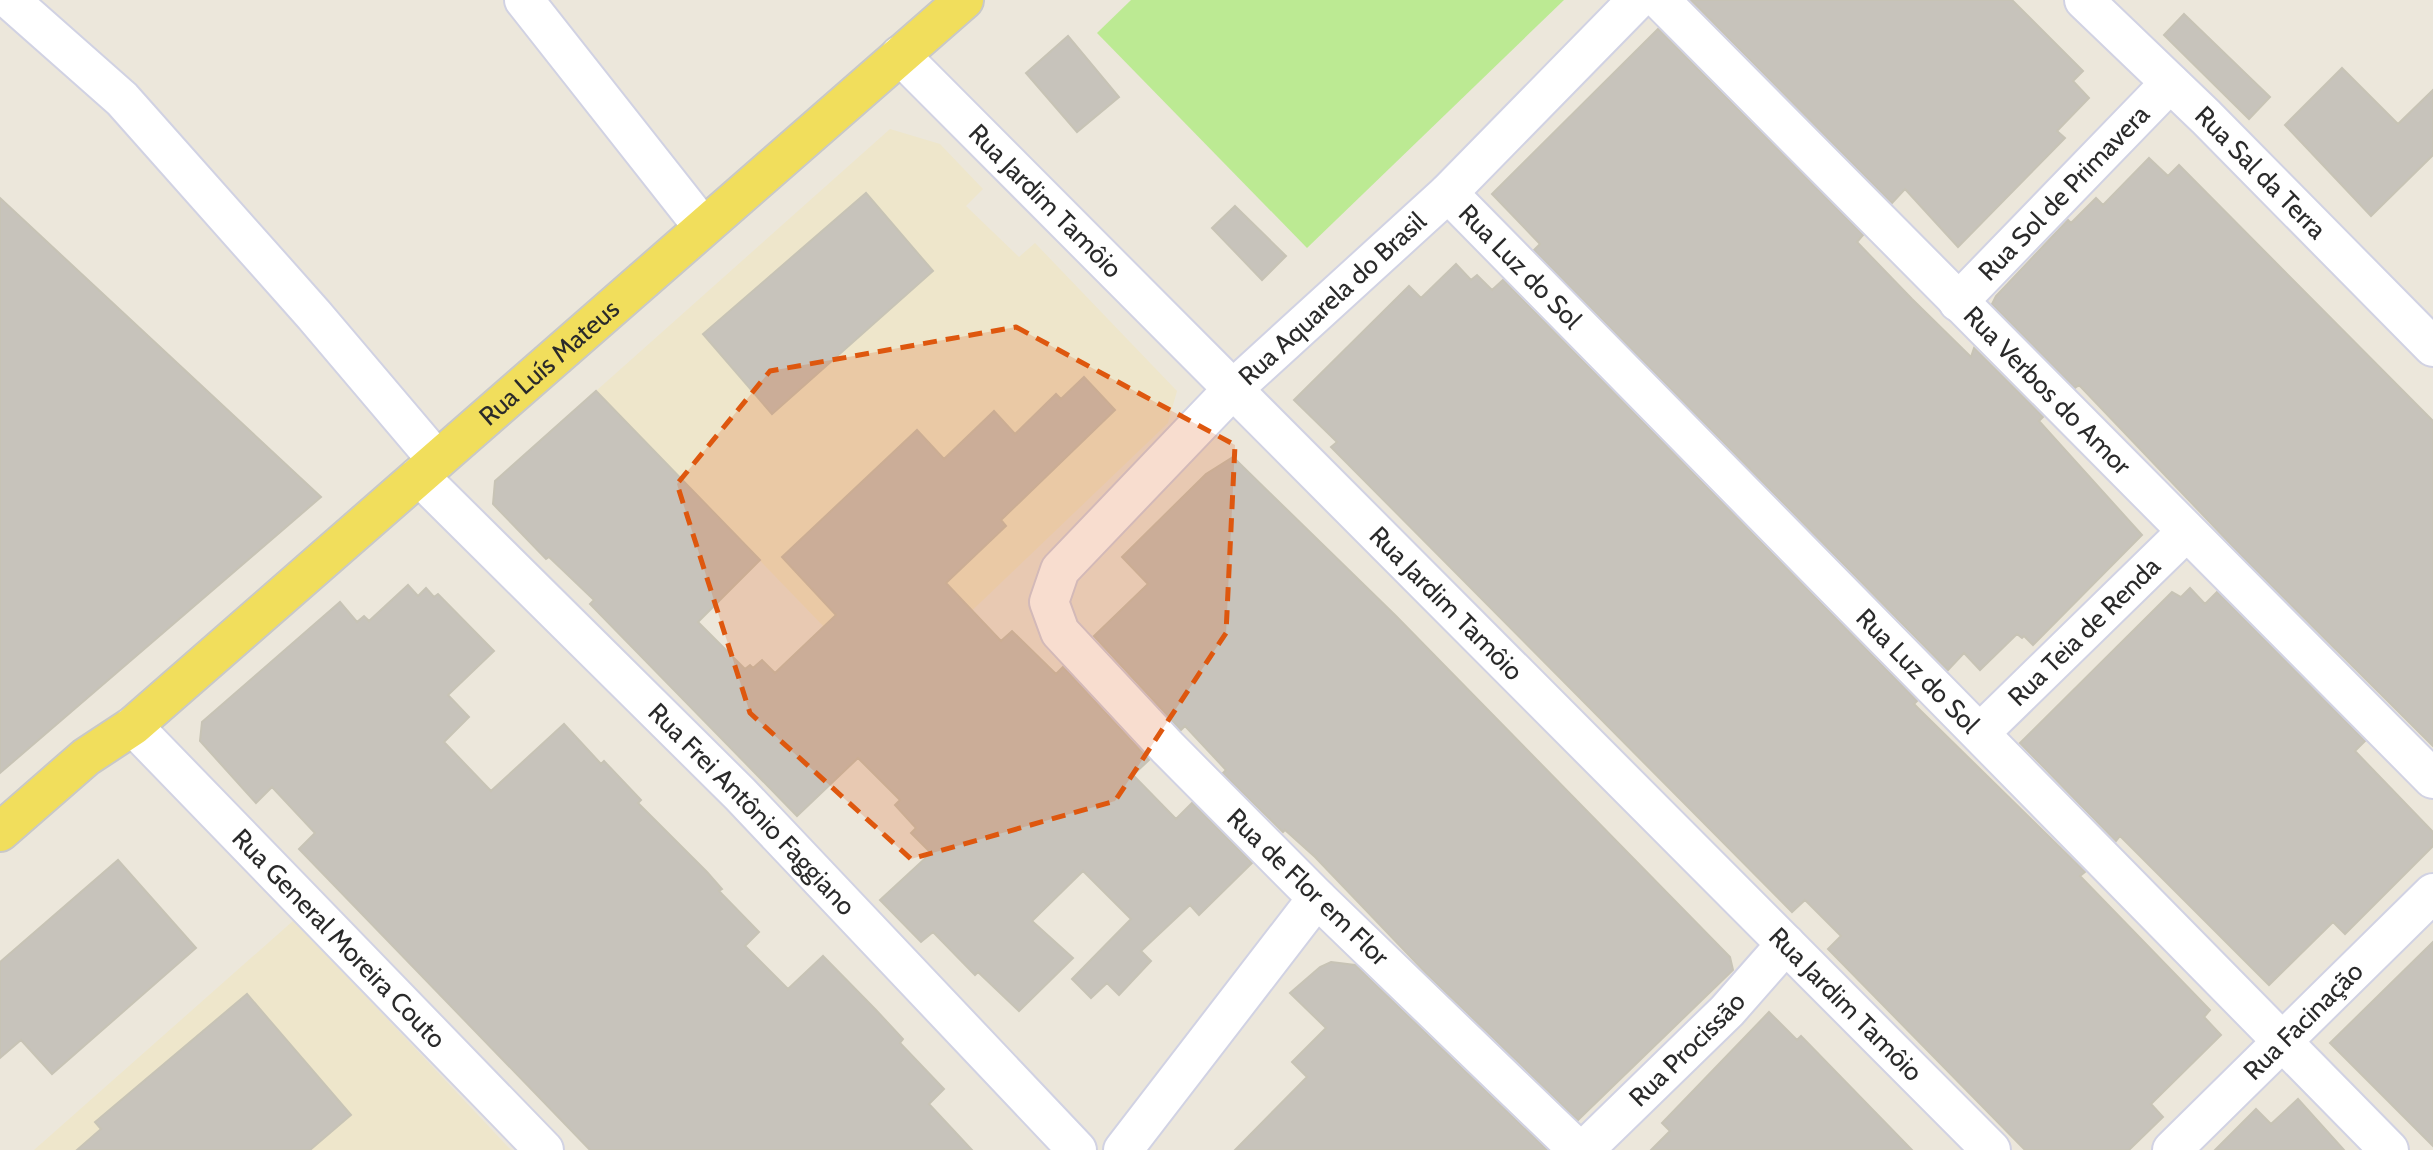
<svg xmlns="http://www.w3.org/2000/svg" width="2433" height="1150" viewBox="0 0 2433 1150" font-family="Cabin,sans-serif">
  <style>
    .education { fill: #eee6cb }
    .pitch { fill: #bcea93 }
    .building { fill: #c7c3bb; stroke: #c7c3b5; stroke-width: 2 }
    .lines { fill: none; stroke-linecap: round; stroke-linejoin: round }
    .minor-casing { stroke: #d1d2e3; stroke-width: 42 }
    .major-casing { stroke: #c8c8c8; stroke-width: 42 }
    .minor { stroke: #fff; stroke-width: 38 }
    .major { stroke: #f1de5c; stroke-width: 38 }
    .marked { fill: #de570e; fill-opacity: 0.2; stroke: #de570e; stroke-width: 5; stroke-dasharray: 14 9; stroke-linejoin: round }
    .labels { text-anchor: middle; stroke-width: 5; stroke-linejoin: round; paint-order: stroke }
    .street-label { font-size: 26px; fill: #2a2a2a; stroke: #fff }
  </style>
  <rect width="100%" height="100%" fill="#ece7db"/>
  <path class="education" d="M890 129 940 144 983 189 966 206 1019 257 1035 243 1177 391 1168 423 887 692 596 391Z
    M294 920 511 1150H34Z"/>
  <path class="pitch" d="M1131 0H1564L1307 248 1097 33Z"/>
  <path class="building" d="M1691 0H2012L2083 71 2073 81 2089 98 2057 131 2065 138 1958 247 1905 189 1892 203Z
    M2184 14 2270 97 2249 119 2164 35Z
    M1658 29 1863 235 1857 242 1912 299 1971 357 1974 348 2043 417 2039 421 2142 535 2033 645 2024 636 2022 638 2017 634 1980 670 1964 653 1948 670 1534 250 1540 244 1492 194Z
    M1068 36 1119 97 1077 132 1026 73Z
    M2342 68 2398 124 2433 90V155L2371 216 2285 125Z
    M2149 158 2168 176 2179 165 2433 421V746L2243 557 2079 385 2075 388 1992 304 1996 296 2068 220 2071 223 2096 198 2103 205Z
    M866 193 933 271 772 414 703 334Z
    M0 198 321 497 0 773Z
    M1235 206 1286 256 1262 280 1212 228Z
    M1456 264 1471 280 1477 275 1492 290 1503 280 1917 701 1914 704 1922 712 2085 872 2080 876 2210 1010 2204 1017 2221 1035 2151 1104 2163 1117 2129 1150H2025L1828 949 1841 936 1805 900 1792 912 1331 447 1337 442 1294 400 1409 286 1421 298Z
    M1084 377 1115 410 1001 520 1006 526 946 583 1001 641 1012 631 1056 674 1063 667 1149 760 1133 775 1176 819 1192 803 1252 863 1199 915 1190 905 1141 951 1151 961 1119 995 1107 983 1091 998 1072 979 1131 919 1083 871 1032 921 1073 958 1019 1011 978 972 975 975 933 932 921 942 880 900 931 853 911 833 916 828 895 805 900 800 858 758 797 816 590 604 594 600 549 557 546 559 493 504 495 481 596 391 760 560 698 622 745 669 750 665 753 668 762 660 775 673 836 615 782 557 917 430 944 459 994 411 1015 434 1056 394 1061 399Z
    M1233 457 1396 616 1730 957 1733 970 1578 1120 1426 973 1315 857 1285 830 1283 832 1223 773 1226 770 1185 726 1181 730 1094 636 1148 584 1122 557 1206 474Z
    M408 585 418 596 426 588 434 597 438 594 494 651 448 695 469 717 444 742 491 791 564 724 601 764 604 761 641 800 638 803 707 872 722 889 719 891 759 932 745 946 788 989 823 956 876 1010 903 1039 900 1043 944 1089 929 1104 972 1150H590L299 849 315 833 272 787 256 803 200 741 202 722 340 602 357 622 364 616 369 621Z
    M2190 588 2205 604 2217 592 2365 741 2355 751 2433 832V846L2345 934 2333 922 2269 985 2120 836 2116 841 2020 743 2172 592 2181 597Z
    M118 860 196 948 52 1074 21 1040 0 1058V962Z
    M2433 942V1146L2330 1043Z
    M1331 962 1355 965 1547 1150H1235L1307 1077 1292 1062 1326 1028 1290 993 1320 967Z
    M247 994 351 1115 310 1150H77L101 1129 95 1122Z
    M1769 1012 1797 1040 1801 1036 1912 1150H1651L1670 1131 1662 1123Z
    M2298 1099 2344 1150H2215L2256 1109 2271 1124Z"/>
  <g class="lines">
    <defs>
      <g id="minor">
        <path d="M10 0 122 99 314 315 437 460"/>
        <path d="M524 0 703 227"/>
        <path id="s1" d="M1660 0 2433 779"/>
        <path id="s2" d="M2084 0 2206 117 2433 347"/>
        <path id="s3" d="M900 55 1991 1150"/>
        <path id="s4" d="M1448 193 2389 1150"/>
        <path id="s5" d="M1958 302 2170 83"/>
        <path id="s6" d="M419 476 740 794 1077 1150"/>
        <path id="s7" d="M133 726 544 1150"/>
        <path id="s8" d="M1981 732 2186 532"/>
        <path d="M1123 1150 1317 898"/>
        <path id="s9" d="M1578 1150 1317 898 1167 747 1060 632 1049 602 1060 570 1233 389 1448 193 1637 0"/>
        <path id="s10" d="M1584 1150 1727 1011 1786 944"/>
        <path id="s11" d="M2172 1150 2433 893"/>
      </g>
      <g id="major">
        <path id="s12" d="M0 832 86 757 133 726 964 0"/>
      </g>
    </defs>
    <use href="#minor" class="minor-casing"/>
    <use href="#major" class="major-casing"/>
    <use href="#minor" class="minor"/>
    <use href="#major" class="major"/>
  </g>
  <path class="marked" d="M1016 327 1235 445 1226 633 1115 801 911 859 750 713 677 484 770 371Z"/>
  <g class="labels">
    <g class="street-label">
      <text dy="9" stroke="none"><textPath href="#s2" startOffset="247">Rua Sal da Terra</textPath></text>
      <text dy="9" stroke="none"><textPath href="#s5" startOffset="152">Rua Sol de Primavera</textPath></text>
      <text dy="9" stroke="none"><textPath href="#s3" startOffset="206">Rua Jardim Tamôio</textPath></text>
      <text dy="9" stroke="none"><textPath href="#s4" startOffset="103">Rua Luz do Sol</textPath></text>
      <text dy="9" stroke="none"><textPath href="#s9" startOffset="1183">Rua Aquarela do Brasil</textPath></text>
      <text dy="9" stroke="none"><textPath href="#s12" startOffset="723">Rua Luís Mateus</textPath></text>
      <text dy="9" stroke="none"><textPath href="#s1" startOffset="550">Rua Verbos do Amor</textPath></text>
      <text dy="9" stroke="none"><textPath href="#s3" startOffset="774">Rua Jardim Tamôio</textPath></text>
      <text dy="9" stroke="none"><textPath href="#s8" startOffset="144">Rua Teia de Renda</textPath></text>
      <text dy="9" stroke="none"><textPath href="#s4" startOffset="670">Rua Luz do Sol</textPath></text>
      <text dy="9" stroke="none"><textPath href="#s6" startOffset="471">Rua Frei Antônio Faggiano</textPath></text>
      <text transform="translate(1308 887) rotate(44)" y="9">Rua de Flor em Flor</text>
      <text dy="9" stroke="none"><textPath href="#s7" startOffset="296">Rua General Moreira Couto</textPath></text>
      <text dy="9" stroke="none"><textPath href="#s3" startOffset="1340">Rua Jardim Tamôio</textPath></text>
      <text dy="9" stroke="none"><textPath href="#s11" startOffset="184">Rua Facinação</textPath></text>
      <text dy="9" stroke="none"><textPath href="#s10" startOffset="144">Rua Procissão</textPath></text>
    </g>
  </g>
</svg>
